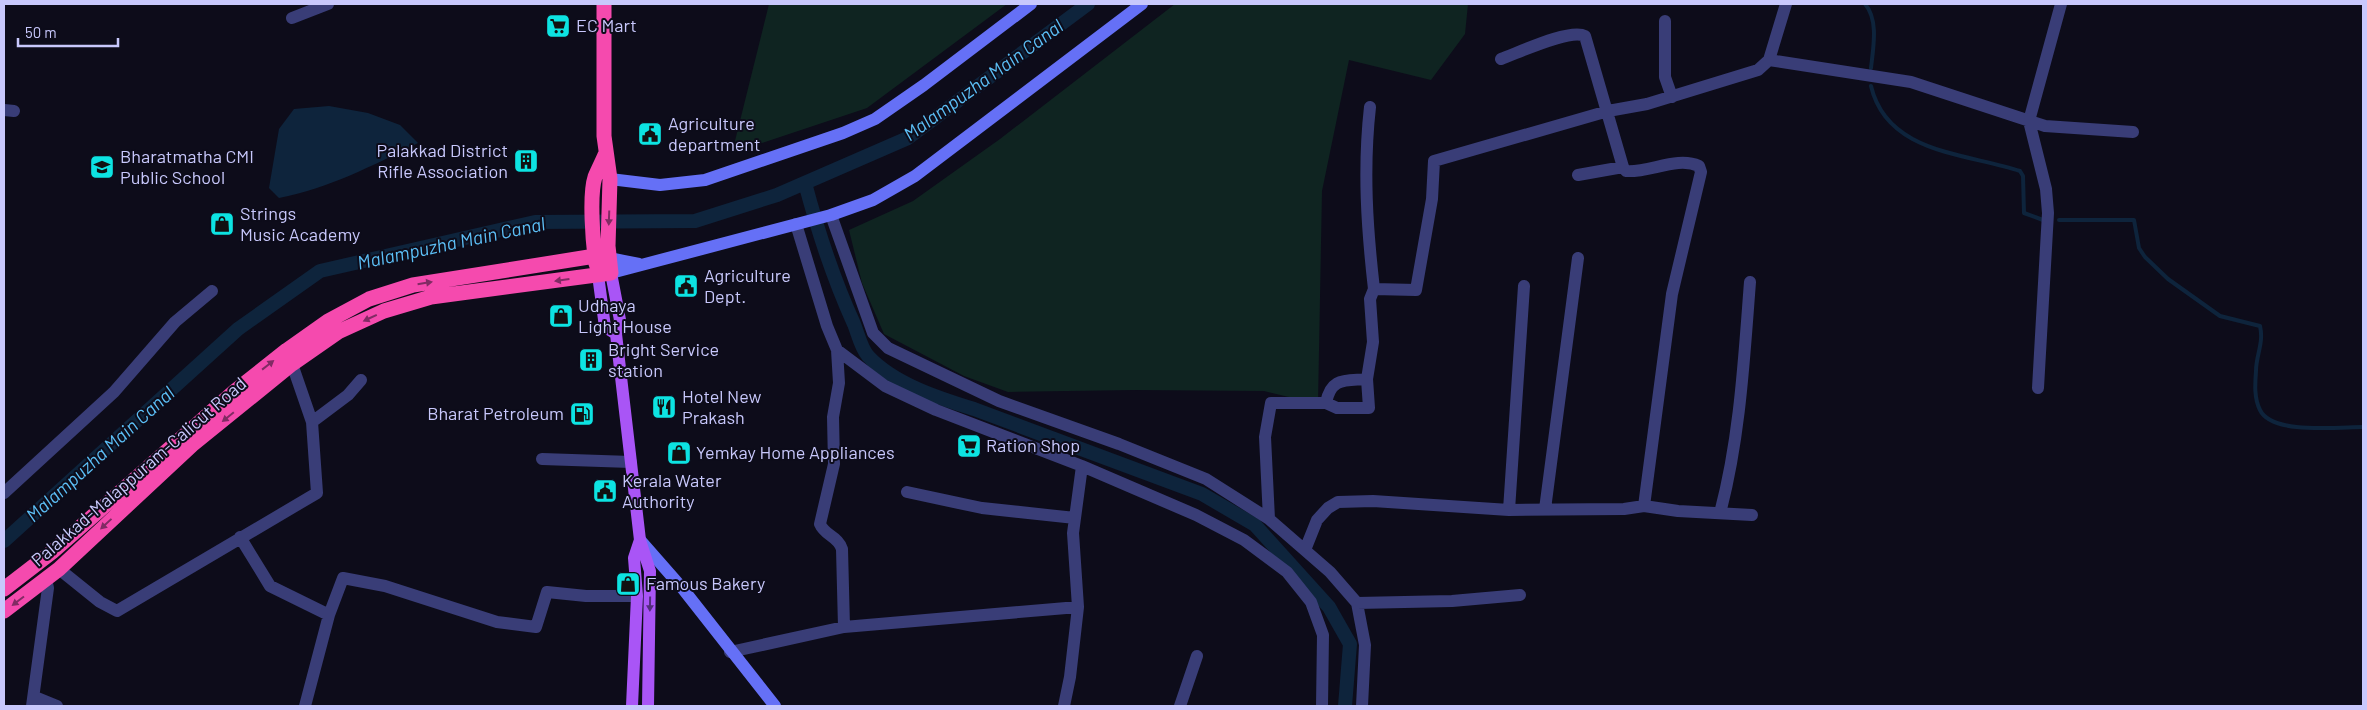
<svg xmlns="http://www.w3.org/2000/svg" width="2367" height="710" viewBox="0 0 2367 710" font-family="Barlow,sans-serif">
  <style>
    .green { fill: #0f2421 }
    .water { fill: #0e243c }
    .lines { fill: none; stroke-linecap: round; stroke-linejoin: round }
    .stream { stroke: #0e243c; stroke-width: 4 }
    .canal { stroke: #0e243c; stroke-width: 14 }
    .street { stroke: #393d77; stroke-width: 12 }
    .secondary { stroke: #6570f6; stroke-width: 12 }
    .primary { stroke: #a955f6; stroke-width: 12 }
    .highway { stroke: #f54aae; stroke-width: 15 }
    .oneway { fill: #812b64 }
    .oneway2 { fill: #532d7d }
    .labels { text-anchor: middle; stroke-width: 4; stroke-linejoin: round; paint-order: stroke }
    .poi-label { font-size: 18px; fill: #c8c8fc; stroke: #0d0c1a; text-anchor: start }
    .street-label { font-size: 18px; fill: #c8c8fc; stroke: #0d0c1a }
    .water-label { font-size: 19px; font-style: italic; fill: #5cbff6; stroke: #0d0c1a }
  </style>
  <rect width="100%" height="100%" fill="#0d0c1a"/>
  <path class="green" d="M769 4H1007L867 108 732 153Z
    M1175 4H1468L1465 34 1431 80 1349 60 1322 191 1318 404 1264 391 1134 390 1008 392 964 376 884 334 862 283 849 230 913 201 1000 139Z"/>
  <path class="water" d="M329 106 368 113 400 125 418 143C372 166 329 188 279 198L269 188 279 129 294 109Z"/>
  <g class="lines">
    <path class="stream" d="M1865 4C1879 20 1873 49 1871 68
      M1871 86C1887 154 1966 153 2020 171L2023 176 2024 213 2043 220
      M2059 220H2134L2139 248 2145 257 2168 279 2220 316 2260 326C2264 343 2256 355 2256 371 2255 384 2254 398 2260 410 2272 435 2339 427 2363 427"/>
    <path class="canal" d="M805 183C818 232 833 278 854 324 858 334 861 348 868 356 894 384 938 398 974 409L1202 494 1255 525 1329 607 1350 644 1345 706
      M4 541 238 329 320 271 535 222 695 221 777 195 908 138 1088 4"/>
    <path class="street" d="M292 18 328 4
      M1665 21V77L1672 97
      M1501 59C1518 53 1570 28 1585 36L1623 167 1626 171C1649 173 1677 156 1699 166L1701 172 1672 294 1644 506
      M1769 60 1911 82 2045 126 2133 132
      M4 110 14 111
      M1578 175 1623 167
      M831 215 873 333 888 348 999 401 1119 444 1206 479 1269 519 1330 572 1357 603 1365 645 1362 706
      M796 224 827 326 837 350 885 386 936 410 1082 466 1196 515 1244 540 1287 572 1311 602 1323 635 1322 706
      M1374 289 1416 290 1432 199 1434 161 1608 111 1647 104 1758 70 1769 60 1786 4
      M2038 388 2048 213 2046 189 2029 121 2061 4
      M1326 403C1331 377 1345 381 1367 379
      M312 422 348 395 361 380
      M542 459 631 462
      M907 492 982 508 1075 518
      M4 493 114 392 175 322 212 291
      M1545 509 1578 258
      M1509 510 1524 286
      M1720 513C1740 438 1744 359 1750 282
      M1269 519 1265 437 1271 403H1326L1337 408H1369L1367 379 1373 342 1370 299 1374 289C1367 228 1363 169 1370 107
      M240 537 270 586 329 615 305 706
      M1305 550 1317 520 1328 508 1338 502 1373 501 1509 510 1624 509 1644 506 1678 511 1752 515
      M59 569 100 602 117 611 317 493 312 422 292 364
      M1357 603 1452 601 1520 595
      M329 615 343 578 385 586 497 622 536 627 547 592 586 596H637
      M844 627 1078 607
      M730 652 844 627 842 549C838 536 825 536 820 524L834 464 833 417 839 383 837 350
      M35 697 57 706
      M32 706 48 588 46 579
      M1064 706 1070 677 1078 607 1073 533 1082 466
      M1180 706 1197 656"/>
    <path class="secondary" d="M610 179 660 185 705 180 843 133 875 119 924 85 1031 4
      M609 258 639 264
      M611 273 831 215 873 200 915 176 1142 4
      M640 540 683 589 775 706"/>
    <path class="primary" d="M611 273 620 320 616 334 640 540 650 571 648 706
      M598 275 605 327 616 334
      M632 706 637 596 634 558 640 540"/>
    <path class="highway" d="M596 264C593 244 589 195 595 177 598 170 602 162 605 155
      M4 589 52 552 234 392 287 350 328 321 369 299 413 285 595 256
      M4 611 59 569 192 445 292 364 338 332 384 311 431 297 611 273 608 246 610 179 604 136V4"/>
  </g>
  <defs><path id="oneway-solid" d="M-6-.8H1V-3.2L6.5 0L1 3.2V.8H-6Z" transform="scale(1.25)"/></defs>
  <g class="oneway">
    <use href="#oneway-solid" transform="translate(609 218) rotate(92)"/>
    <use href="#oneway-solid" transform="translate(562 280) rotate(172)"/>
    <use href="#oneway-solid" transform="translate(425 283) rotate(-9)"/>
    <use href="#oneway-solid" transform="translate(370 318) rotate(155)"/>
    <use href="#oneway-solid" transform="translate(268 365) rotate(-38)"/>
    <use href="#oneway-solid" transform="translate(228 417) rotate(141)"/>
    <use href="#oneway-solid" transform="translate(106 524) rotate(137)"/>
    <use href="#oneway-solid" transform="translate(18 601) rotate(143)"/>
  </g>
  <use class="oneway2" href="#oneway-solid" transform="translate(650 604) rotate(91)"/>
  <defs>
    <symbol id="supermarket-square" viewBox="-11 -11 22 22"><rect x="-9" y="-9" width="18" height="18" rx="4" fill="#0de3e2" stroke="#0d0c1a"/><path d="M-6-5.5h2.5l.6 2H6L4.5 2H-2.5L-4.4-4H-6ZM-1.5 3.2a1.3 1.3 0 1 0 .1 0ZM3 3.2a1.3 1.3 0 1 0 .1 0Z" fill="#111"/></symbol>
    <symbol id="civic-square" viewBox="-11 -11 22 22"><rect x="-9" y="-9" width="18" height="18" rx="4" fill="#0de3e2" stroke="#0d0c1a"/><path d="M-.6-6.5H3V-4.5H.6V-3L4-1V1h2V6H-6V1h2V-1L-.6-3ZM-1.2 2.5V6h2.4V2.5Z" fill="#111"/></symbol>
    <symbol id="building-square" viewBox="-11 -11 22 22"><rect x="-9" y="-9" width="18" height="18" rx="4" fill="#0de3e2" stroke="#0d0c1a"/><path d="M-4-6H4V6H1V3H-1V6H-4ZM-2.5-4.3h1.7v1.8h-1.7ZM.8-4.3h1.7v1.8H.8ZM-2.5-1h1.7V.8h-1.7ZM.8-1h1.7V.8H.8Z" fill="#111"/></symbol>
    <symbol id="school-square" viewBox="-11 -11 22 22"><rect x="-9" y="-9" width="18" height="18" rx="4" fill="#0de3e2" stroke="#0d0c1a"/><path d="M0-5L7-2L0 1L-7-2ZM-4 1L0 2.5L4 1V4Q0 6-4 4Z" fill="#111"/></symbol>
    <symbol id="shop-square" viewBox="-11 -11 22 22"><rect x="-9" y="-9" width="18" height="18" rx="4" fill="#0de3e2" stroke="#0d0c1a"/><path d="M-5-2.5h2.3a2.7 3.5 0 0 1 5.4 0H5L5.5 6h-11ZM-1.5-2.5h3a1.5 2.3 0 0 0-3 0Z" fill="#111"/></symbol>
    <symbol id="restaurant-square" viewBox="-11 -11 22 22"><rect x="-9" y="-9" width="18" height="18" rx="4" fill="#0de3e2" stroke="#0d0c1a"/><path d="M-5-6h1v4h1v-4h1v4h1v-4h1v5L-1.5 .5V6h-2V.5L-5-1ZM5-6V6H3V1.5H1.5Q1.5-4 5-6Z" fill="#111"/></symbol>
    <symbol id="fuel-square" viewBox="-11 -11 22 22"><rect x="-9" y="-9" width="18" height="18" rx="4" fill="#0de3e2" stroke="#0d0c1a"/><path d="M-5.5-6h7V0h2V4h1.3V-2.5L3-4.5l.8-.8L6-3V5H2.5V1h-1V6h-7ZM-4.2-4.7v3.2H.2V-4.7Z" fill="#111"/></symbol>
  </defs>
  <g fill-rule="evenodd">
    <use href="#supermarket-square" x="544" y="12" width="28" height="28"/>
    <use href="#civic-square" x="636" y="120" width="28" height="28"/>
    <use href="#building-square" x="512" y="147" width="28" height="28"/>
    <use href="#school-square" x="88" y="153" width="28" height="28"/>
    <use href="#shop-square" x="208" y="210" width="28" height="28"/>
    <use href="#civic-square" x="672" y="272" width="28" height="28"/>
    <use href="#shop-square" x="547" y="302" width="28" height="28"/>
    <use href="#building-square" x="577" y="346" width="28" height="28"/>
    <use href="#restaurant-square" x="650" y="393" width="28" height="28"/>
    <use href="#fuel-square" x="568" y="400" width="28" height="28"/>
    <use href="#supermarket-square" x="955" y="432" width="28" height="28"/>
    <use href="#shop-square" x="665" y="439" width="28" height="28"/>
    <use href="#civic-square" x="591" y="477" width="28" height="28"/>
    <use href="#shop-square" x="614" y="570" width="28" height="28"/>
  </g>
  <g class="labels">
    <g class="poi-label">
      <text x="576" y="32">EC Mart</text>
      <text x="668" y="130">Agriculture<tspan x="668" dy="21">department</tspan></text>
      <text x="508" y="157" text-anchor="end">Palakkad District<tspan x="508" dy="21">Rifle Association</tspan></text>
      <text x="120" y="163">Bharatmatha CMI<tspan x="120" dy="21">Public School</tspan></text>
      <text x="240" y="220">Strings<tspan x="240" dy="21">Music Academy</tspan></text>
      <text x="704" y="282">Agriculture<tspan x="704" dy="21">Dept.</tspan></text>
      <text x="578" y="312">Udhaya<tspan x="578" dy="21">Light House</tspan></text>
      <text x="608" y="356">Bright Service<tspan x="608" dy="21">station</tspan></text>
      <text x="682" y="403">Hotel New<tspan x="682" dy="21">Prakash</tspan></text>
      <text x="564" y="420" text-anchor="end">Bharat Petroleum</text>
      <text x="986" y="452">Ration Shop</text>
      <text x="696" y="459">Yemkay Home Appliances</text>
      <text x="622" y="487">Kerala Water<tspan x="622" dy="21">Authority</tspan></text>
      <text x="646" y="590">Famous Bakery</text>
    </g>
    <g class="street-label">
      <text transform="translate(139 472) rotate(-41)" y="6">Palakkad-Malappuram-Calicut Road</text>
    </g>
    <g class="water-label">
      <text transform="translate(983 80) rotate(-36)" y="7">Malampuzha Main Canal</text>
      <text transform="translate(451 243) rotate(-12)" y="7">Malampuzha Main Canal</text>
      <text transform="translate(100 454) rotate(-42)" y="7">Malampuzha Main Canal</text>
    </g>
  </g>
  <rect width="2367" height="710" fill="none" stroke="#c8c8fc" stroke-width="10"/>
  <path d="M18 38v8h100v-8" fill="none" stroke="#c8c8fc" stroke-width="2.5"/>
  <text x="25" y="38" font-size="15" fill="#c8c8fc" stroke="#0d0c1a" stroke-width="4" paint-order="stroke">50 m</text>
</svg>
